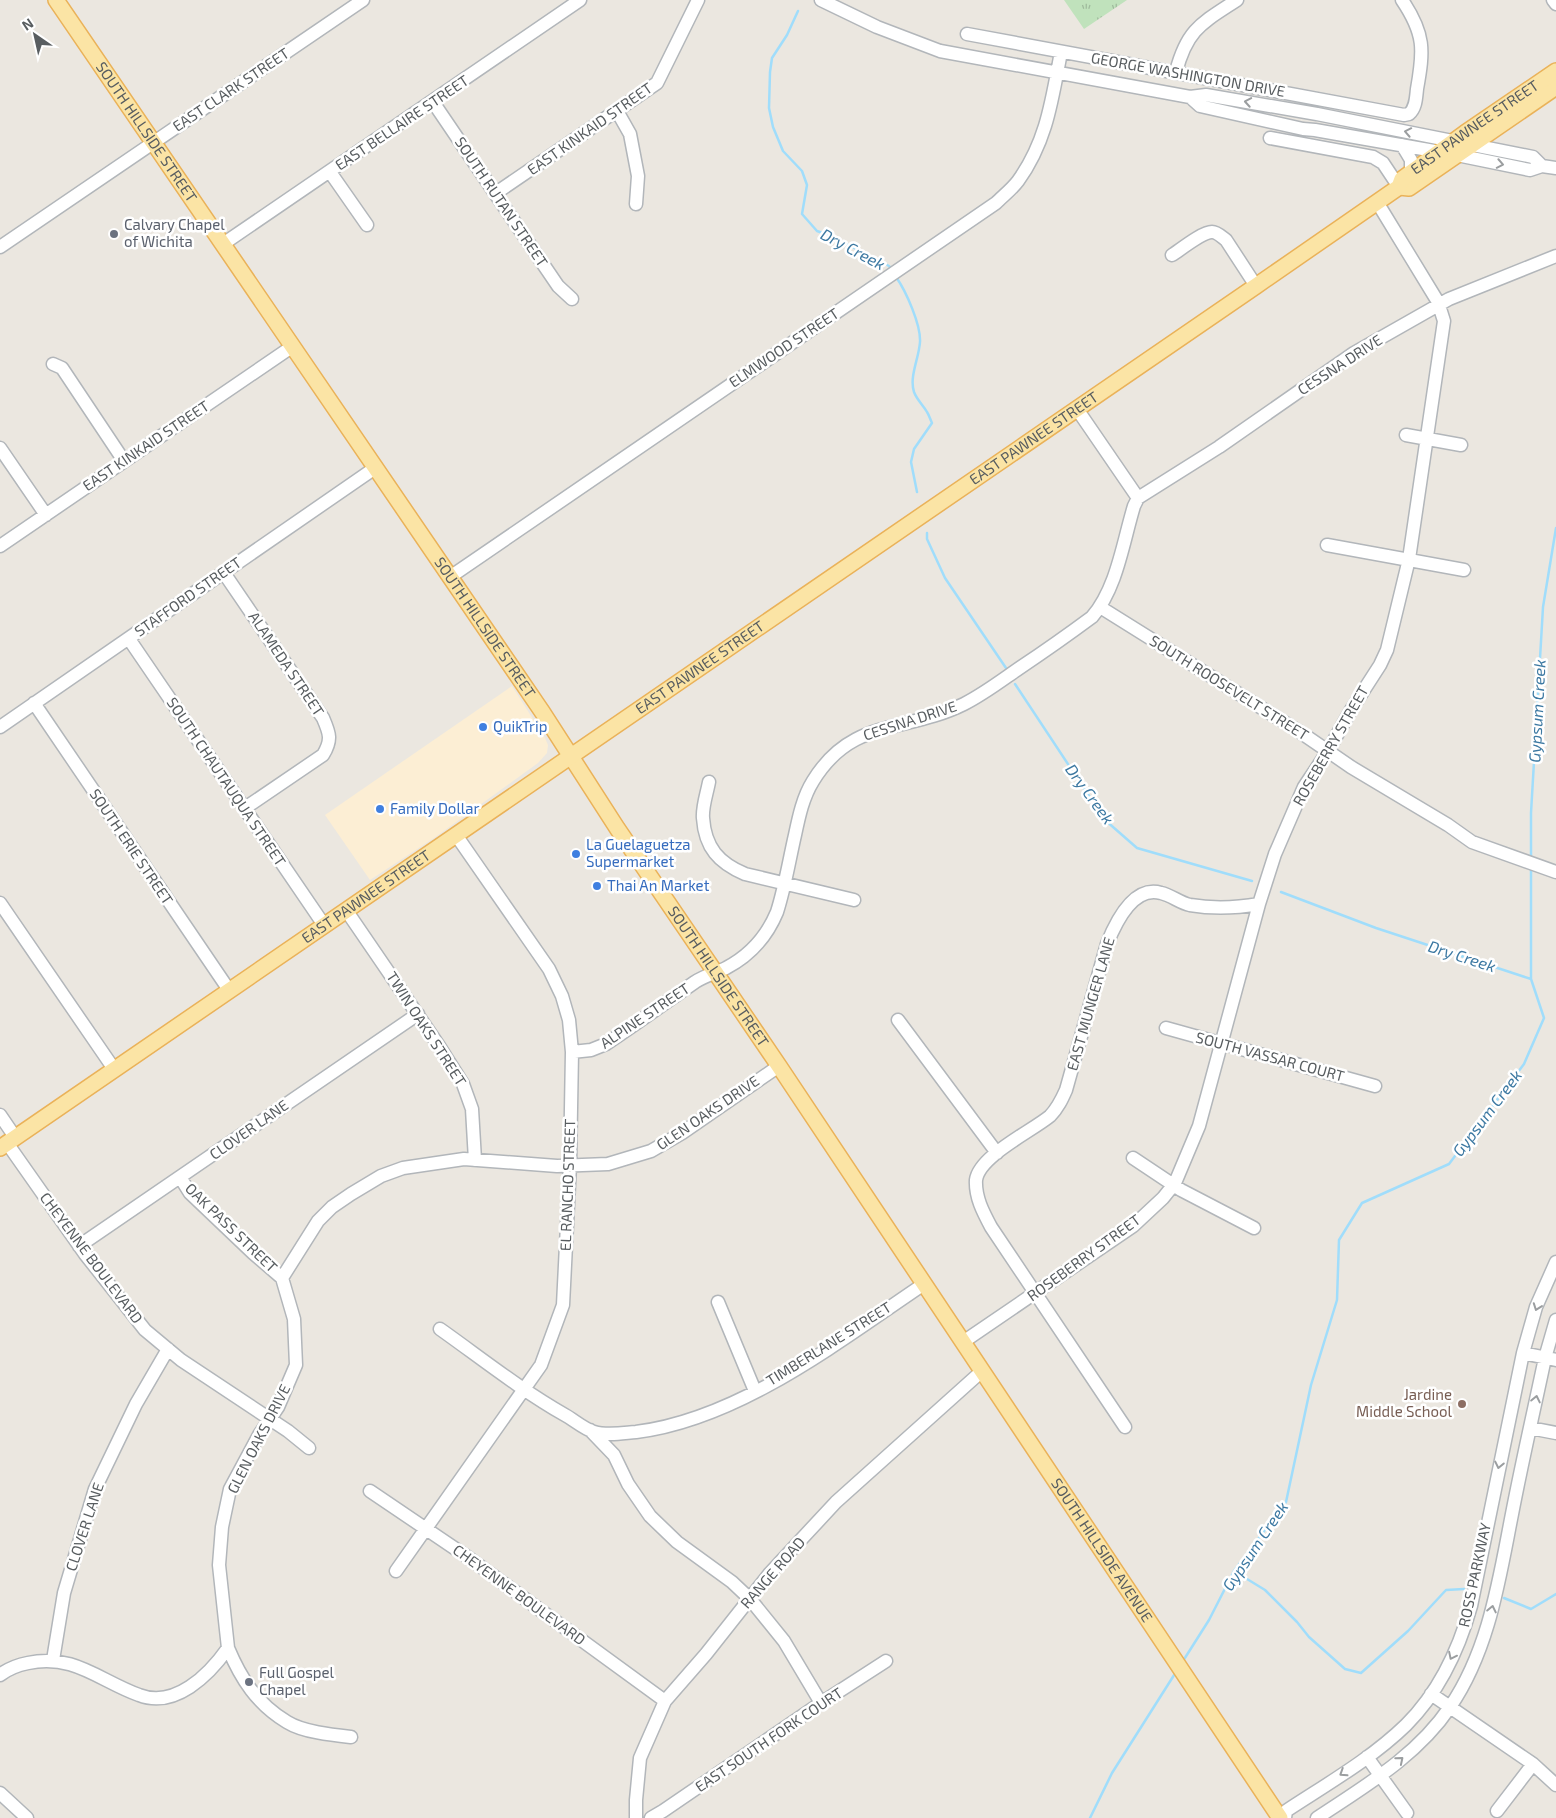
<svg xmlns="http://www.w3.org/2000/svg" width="1556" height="1818" viewBox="0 0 1556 1818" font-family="'Exo 2',sans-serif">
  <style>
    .commercial { fill: #fceed4 }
    .park { fill: url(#park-tufts) }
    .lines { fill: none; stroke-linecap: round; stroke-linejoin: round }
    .stream { stroke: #a0ddfb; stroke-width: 2.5 }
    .minor-casing { stroke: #b2b6ba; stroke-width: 15 }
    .major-casing { stroke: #eab259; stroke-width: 18 }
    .minor { stroke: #fff; stroke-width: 12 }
    .major { stroke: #fbe4a5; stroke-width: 15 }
    .oneway { stroke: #9b9ea0 }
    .worship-dot { fill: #6b7280; stroke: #fff; stroke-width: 2 }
    .shop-dot { fill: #3f7fe0; stroke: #fff; stroke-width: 2 }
    .education-dot { fill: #8d6e63; stroke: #fff; stroke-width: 2 }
    .labels { text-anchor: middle; stroke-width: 5; stroke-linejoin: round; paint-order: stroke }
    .street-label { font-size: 15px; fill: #585d60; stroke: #fff }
    .worship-label { font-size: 15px; fill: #5b616d; stroke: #fff; text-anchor: start }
    .shop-label { font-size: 15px; fill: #366cbe; stroke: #fff; text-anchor: start }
    .education-label { font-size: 15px; fill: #785e54; stroke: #fff; text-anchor: end }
    .water-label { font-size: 16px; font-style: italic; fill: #3d79a2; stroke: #fff }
  </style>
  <defs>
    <pattern id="park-tufts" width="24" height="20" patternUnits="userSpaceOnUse" patternTransform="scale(1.25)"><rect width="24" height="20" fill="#c0e2bc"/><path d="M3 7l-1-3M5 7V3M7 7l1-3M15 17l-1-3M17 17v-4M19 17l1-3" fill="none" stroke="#9fba9c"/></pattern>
  </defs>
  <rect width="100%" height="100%" fill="#ebe7e0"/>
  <path class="commercial" d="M512 686 545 738 548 745 547 753 538 763 434 838 370 880 325 815Z"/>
  <path class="park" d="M1064 0H1127L1084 29Z"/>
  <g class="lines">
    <path class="stream" d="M798 11 787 35 772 58 770 72 769 108 773 127 783 151 802 171 807 185 802 214 817 231 831 236 889 266 892 270
      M896 277C906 291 921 325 920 342 919 358 909 377 914 392 917 400 923 405 927 412 929 415 930 419 932 423L914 449 911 462 917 492
      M927 533V539L945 578 1006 668
      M1015 684 1105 820 1137 848 1252 881
      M1531 858V813L1543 607 1556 528
      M1281 892 1376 928 1531 979
      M1234 1571 1265 1590 1297 1622 1309 1637 1345 1669 1361 1673 1408 1631 1446 1590 1464 1589
      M1504 1598 1531 1609 1556 1594
      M1183 1661 1209 1620 1234 1571 1286 1502 1311 1385 1337 1300 1339 1240 1362 1203 1449 1164 1524 1064 1544 1018 1531 979V868
      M1090 1818 1112 1773 1176 1672"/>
    <defs>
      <path id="minor" d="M821 0 877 27 940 51 1190 97 1206 95 1317 114 1533 157 1542 166
        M1553 0 1556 4
        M967 34 1404 115 1409 114C1416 108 1416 98 1417 89 1424 50 1425 34 1402 0
        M1176 72C1187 29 1202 23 1237 0
        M1190 97 1200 106 1303 129 1315 130 1457 155 1530 170 1542 166 1556 168
        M433 102 558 286 572 299
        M617 111 630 134 638 176 636 204
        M1270 138 1373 157 1383 163 1399 187
        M1402 145 1411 160V172
        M330 172 367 225
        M496 193 657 83 698 0
        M223 244 580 0
        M0 247 363 0
        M1172 255C1180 250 1202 232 1212 232 1217 232 1222 237 1226 240L1256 286
        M53 364 62 368 124 461
        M1077 409 1138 498
        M1406 435 1461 445
        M0 448 46 515
        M1327 545 1464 570
        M0 546 293 346
        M224 573 323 718C330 734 332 740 323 755L245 808
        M450 577 996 203C1003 196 1012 189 1018 181 1047 141 1052 99 1061 52
        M1100 607 1300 732 1351 767 1448 825 1472 842 1556 872
        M129 639 324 925
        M34 703 229 990
        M0 727 375 468
        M709 782C707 793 702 807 703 818 705 848 719 863 745 874L854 900
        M0 903 114 1069
        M346 910 439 1046 463 1084 472 1109 475 1160
        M898 1020 997 1153
        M1166 1028 1375 1086
        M572 1052 591 1050 606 1044C636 1024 665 1003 695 982 704 976 715 973 726 968 749 956 767 936 777 912 785 887 789 861 795 835 799 816 803 797 813 781 852 717 906 733 964 704 984 694 1002 680 1021 667 1045 651 1069 634 1092 617 1117 588 1123 542 1134 506L1138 498 1219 447 1354 353 1449 299 1556 256
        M0 1115 15 1137
        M7 1143 85 1254 145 1330 181 1360 288 1431 309 1448
        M1133 1158 1181 1190 1254 1228
        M180 1177 190 1193 253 1253 282 1278
        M79 1246 418 1014
        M718 1302 755 1391
        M440 1329C481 1358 521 1390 565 1415 574 1420 584 1429 594 1432 607 1436 623 1433 636 1432 740 1419 839 1341 924 1284
        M963 1342 1133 1226 1163 1198 1175 1183 1199 1126 1259 904 1275 854 1304 787 1328 751 1351 710 1380 665 1387 650 1409 559 1444 321 1438 302 1377 202
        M1523 1353 1556 1360
        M1125 1427 991 1227C983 1212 975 1197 976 1180 979 1156 1032 1131 1050 1116 1058 1108 1062 1099 1066 1090L1107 944C1115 924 1133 885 1161 893 1171 895 1180 903 1190 905 1214 909 1236 908 1259 904
        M1530 1428 1556 1433
        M590 1430 614 1455 628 1484 650 1516 677 1542 732 1582 750 1599 784 1641 821 1703
        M370 1491 469 1558 665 1701
        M396 1571 541 1365 563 1305 570 1165 572 1052 569 1020 562 996 549 969 456 835
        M228 1648C241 1679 257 1704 287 1722 303 1732 332 1735 351 1737
        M53 1660 64 1593 95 1489 136 1404 168 1349
        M0 1675C9 1668 18 1665 28 1663 73 1653 100 1681 139 1695 175 1709 209 1675 228 1648L219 1565 222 1527 230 1489 259 1435 278 1407 296 1365 294 1319 282 1278 318 1221 332 1207 351 1194 381 1176 403 1168 464 1159 557 1166 608 1164 651 1151 682 1133 779 1066
        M1431 1694 1533 1764 1556 1785
        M1367 1757 1407 1813
        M0 1793 27 1818
        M1497 1811 1533 1764
        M636 1818V1800L640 1758 665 1701 706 1654 770 1573 836 1502 982 1371
        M651 1818 663 1811 821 1703 886 1661
        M1285 1818 1286 1811C1327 1784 1371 1759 1406 1725 1439 1692 1459 1649 1471 1606L1523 1353 1536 1307 1556 1262
        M1317 1818C1365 1786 1417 1756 1450 1707 1489 1650 1499 1580 1512 1514 1522 1462 1534 1410 1545 1358L1556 1320"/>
      <g id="major">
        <path id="s1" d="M56 0 543 713 617 828 779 1066 1280 1818"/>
        <path d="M1399 187 1409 188 1556 87"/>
        <path id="s2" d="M0 1148 1256 286 1399 187 1402 179 1465 133 1556 71"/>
      </g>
    </defs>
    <use href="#minor" class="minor-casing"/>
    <use href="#major" class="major-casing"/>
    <use href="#minor" class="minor"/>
    <use href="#major" class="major"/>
  </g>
  <defs><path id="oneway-chevron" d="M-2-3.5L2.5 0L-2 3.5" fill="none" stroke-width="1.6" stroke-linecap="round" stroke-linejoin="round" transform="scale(1.25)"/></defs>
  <g class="oneway">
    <use href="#oneway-chevron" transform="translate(1248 102) rotate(-170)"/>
    <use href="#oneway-chevron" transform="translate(1408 132) rotate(-169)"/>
    <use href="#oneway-chevron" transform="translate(1500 164) rotate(11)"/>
    <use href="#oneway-chevron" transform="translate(1537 1307) rotate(110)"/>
    <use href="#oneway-chevron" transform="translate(1536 1399) rotate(-78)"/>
    <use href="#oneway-chevron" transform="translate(1499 1465) rotate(102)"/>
    <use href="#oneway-chevron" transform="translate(1492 1609) rotate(-78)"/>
    <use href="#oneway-chevron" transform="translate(1452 1656) rotate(116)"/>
    <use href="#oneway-chevron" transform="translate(1400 1760) rotate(-40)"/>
    <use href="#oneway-chevron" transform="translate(1343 1773) rotate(147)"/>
  </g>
  <g class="worship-dot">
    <circle cx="114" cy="234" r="5"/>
    <circle cx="249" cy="1682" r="5"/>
  </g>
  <g class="shop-dot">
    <circle cx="483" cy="727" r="5"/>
    <circle cx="380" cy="809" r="5"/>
    <circle cx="576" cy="854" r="5"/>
    <circle cx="597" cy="886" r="5"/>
  </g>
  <circle class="education-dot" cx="1462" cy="1404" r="5"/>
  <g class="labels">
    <g class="street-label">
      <text transform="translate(1188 75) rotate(10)" y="5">GEORGE WASHINGTON DRIVE</text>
      <text transform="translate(231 90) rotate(-34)" y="5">EAST CLARK STREET</text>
      <text transform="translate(402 123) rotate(-34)" y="5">EAST BELLAIRE STREET</text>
      <text dy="5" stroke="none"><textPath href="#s2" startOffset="1795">EAST PAWNEE STREET</textPath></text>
      <text transform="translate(590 129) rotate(-35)" y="5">EAST KINKAID STREET</text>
      <text dy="5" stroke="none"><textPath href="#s1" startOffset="160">SOUTH HILLSIDE STREET</textPath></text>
      <text transform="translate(501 202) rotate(56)" y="5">SOUTH RUTAN STREET</text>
      <text transform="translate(784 348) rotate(-34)" y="5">ELMWOOD STREET</text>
      <text transform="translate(1340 365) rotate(-33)" y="5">CESSNA DRIVE</text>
      <text dy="5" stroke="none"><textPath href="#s2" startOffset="1254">EAST PAWNEE STREET</textPath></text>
      <text transform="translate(146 446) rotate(-34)" y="5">EAST KINKAID STREET</text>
      <text transform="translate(188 597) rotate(-35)" y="5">STAFFORD STREET</text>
      <text dy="5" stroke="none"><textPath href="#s1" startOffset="760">SOUTH HILLSIDE STREET</textPath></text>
      <text transform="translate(286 664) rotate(56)" y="5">ALAMEDA STREET</text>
      <text dy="5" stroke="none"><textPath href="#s2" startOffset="849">EAST PAWNEE STREET</textPath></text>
      <text transform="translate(1229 688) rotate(32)" y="5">SOUTH ROOSEVELT STREET</text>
      <text transform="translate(910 721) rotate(-18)" y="5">CESSNA DRIVE</text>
      <text transform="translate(1331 746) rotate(-60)" y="5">ROSEBERRY STREET</text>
      <text transform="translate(226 782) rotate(56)" y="5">SOUTH CHAUTAUQUA STREET</text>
      <text transform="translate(131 847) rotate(56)" y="5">SOUTH ERIE STREET</text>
      <text dy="5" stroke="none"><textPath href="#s2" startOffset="444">EAST PAWNEE STREET</textPath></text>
      <text dy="5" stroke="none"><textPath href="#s1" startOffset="1180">SOUTH HILLSIDE STREET</textPath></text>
      <text transform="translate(1091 1004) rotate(-74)" y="5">EAST MUNGER LANE</text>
      <text transform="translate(645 1016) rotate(-34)" y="5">ALPINE STREET</text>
      <text transform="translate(426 1029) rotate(57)" y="5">TWIN OAKS STREET</text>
      <text transform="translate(1270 1057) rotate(15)" y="5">SOUTH VASSAR COURT</text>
      <text transform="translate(708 1113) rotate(-34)" y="5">GLEN OAKS DRIVE</text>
      <text transform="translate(249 1130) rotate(-35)" y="5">CLOVER LANE</text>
      <text transform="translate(568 1185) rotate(-88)" y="5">EL RANCHO STREET</text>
      <text transform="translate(231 1228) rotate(44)" y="5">OAK PASS STREET</text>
      <text transform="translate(91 1258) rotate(53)" y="5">CHEYENNE BOULEVARD</text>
      <text transform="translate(1084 1258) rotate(-36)" y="5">ROSEBERRY STREET</text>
      <text transform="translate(829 1344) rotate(-32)" y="5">TIMBERLANE STREET</text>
      <text transform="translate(259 1439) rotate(-63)" y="5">GLEN OAKS DRIVE</text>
      <text transform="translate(85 1527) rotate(-72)" y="5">CLOVER LANE</text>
      <text dy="5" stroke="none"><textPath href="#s1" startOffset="1870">SOUTH HILLSIDE AVENUE</textPath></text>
      <text transform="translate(773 1573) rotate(-49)" y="5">RANGE ROAD</text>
      <text transform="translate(1475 1575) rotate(-78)" y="5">ROSS PARKWAY</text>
      <text transform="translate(519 1595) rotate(36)" y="5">CHEYENNE BOULEVARD</text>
      <text transform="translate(769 1740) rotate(-34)" y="5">EAST SOUTH FORK COURT</text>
    </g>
    <g class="worship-label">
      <text x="124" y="230">Calvary Chapel<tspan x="124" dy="17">of Wichita</tspan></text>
      <text x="259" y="1678">Full Gospel<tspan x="259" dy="17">Chapel</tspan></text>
    </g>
    <g class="shop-label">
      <text x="493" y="732">QuikTrip</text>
      <text x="390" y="814">Family Dollar</text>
      <text x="586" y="850">La Guelaguetza<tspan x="586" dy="17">Supermarket</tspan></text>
      <text x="607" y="891">Thai An Market</text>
    </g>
    <g class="education-label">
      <text x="1452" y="1400">Jardine<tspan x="1452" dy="17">Middle School</tspan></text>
    </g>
    <g class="water-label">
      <text transform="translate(853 249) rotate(28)" y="6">Dry Creek</text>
      <text transform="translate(1537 711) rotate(-87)" y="6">Gypsum Creek</text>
      <text transform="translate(1090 794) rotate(54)" y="6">Dry Creek</text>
      <text transform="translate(1462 956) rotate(18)" y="6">Dry Creek</text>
      <text transform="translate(1487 1113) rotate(-53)" y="6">Gypsum Creek</text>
      <text transform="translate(1255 1546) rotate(-56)" y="6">Gypsum Creek</text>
    </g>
  </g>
  <g transform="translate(35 35) rotate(326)" stroke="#ffffff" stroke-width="4" paint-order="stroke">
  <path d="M0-4L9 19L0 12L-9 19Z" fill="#585d60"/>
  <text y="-8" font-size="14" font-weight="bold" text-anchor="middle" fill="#585d60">N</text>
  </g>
</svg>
